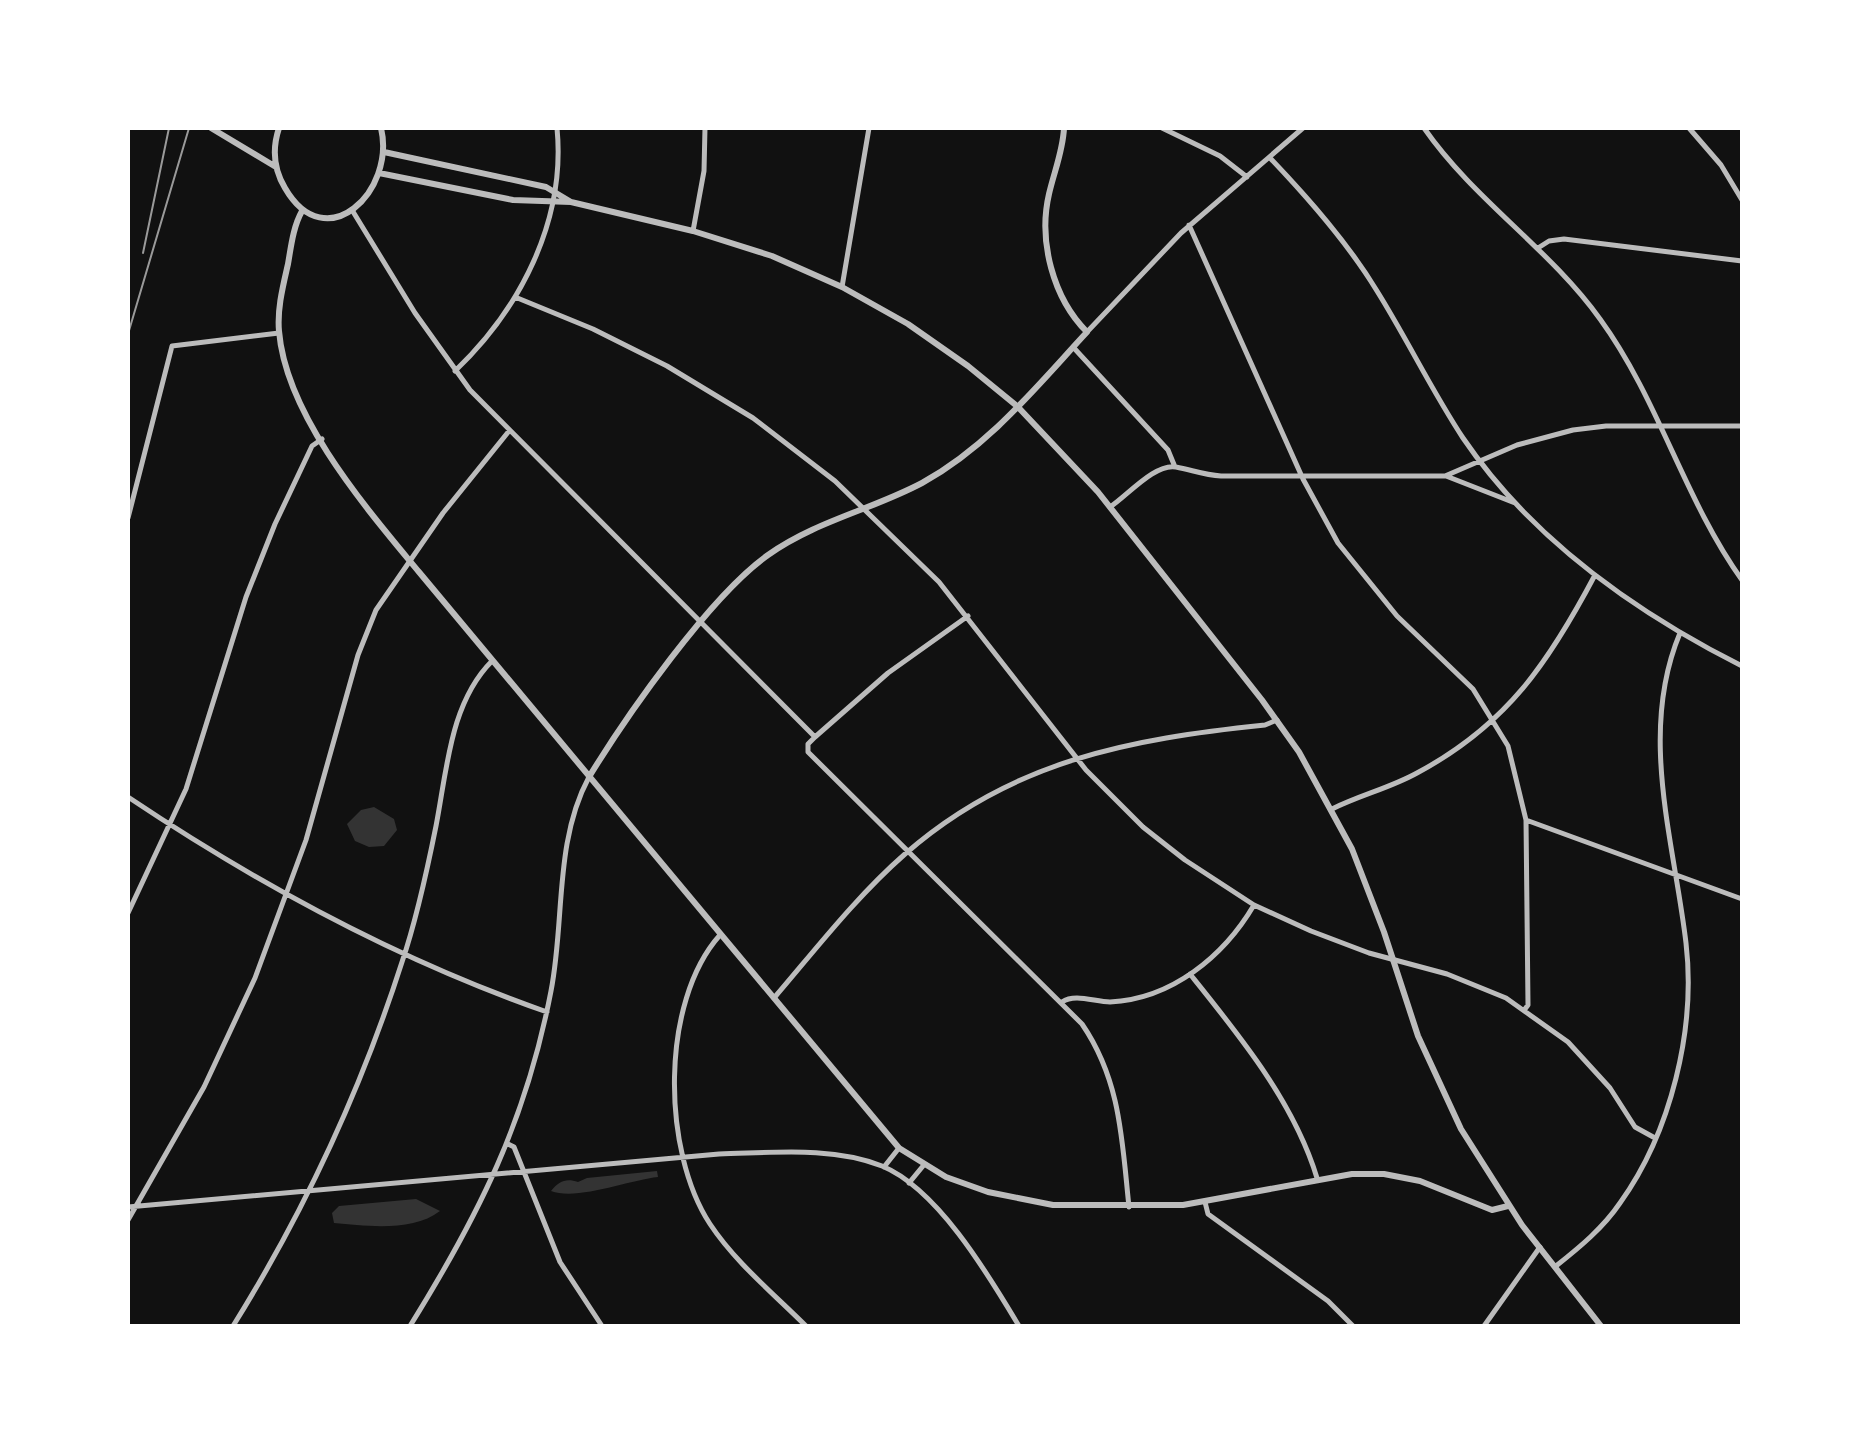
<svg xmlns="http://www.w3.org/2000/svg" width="1870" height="1454" viewBox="0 0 1870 1454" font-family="'Zilla Slab',serif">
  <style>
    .water { fill: #333 }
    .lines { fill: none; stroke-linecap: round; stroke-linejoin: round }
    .minor { stroke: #bcbcbc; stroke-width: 5 }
    .tertiary { stroke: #bcbcbc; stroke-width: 6 }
    .tram { stroke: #9a9a9a; stroke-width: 2 }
  </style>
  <rect width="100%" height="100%" fill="#111"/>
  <path class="water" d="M374 807 394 819 397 830 384 846 369 847 355 841 347 824 361 810Z
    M657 1171 658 1177C629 1180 577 1201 551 1191 559 1181 566 1178 578 1182L587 1178Z
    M416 1199 440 1211C413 1232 367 1226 334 1223L332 1213 339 1206Z"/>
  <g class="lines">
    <path class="minor" d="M1162 128 1220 156 1247 177
      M1424 128C1474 200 1549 248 1600 319 1659 400 1684 499 1742 580
      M1689 128 1721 165 1742 200
      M1271 159C1309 199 1348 243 1377 291 1407 339 1432 391 1463 438 1531 538 1635 612 1742 666
      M352 210 415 313 470 390 815 737 808 744V752L1082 1024C1121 1081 1122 1141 1129 1207
      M1189 225 1303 479 1338 543 1397 616 1473 689 1508 746 1526 820 1528 1005 1525 1009
      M693 231 704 171 705 128
      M1538 248 1549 241 1564 239 1742 261
      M842 287 869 128
      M515 297 593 329 667 366 753 418 835 481 939 582 1086 770 1143 827 1185 860 1254 905 1311 931 1369 953 1447 974 1506 998 1568 1042 1610 1088 1635 1127 1655 1138
      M1087 332 1181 233 1303 128
      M1073 347 1168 450 1175 467
      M455 371C520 309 566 221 557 128
      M1446 476 1515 503
      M1110 507C1127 496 1155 463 1176 467 1192 470 1204 475 1221 476H1445L1517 445 1573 430 1606 426H1742
      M128 518 172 346 279 333
      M815 737 888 673 968 616
      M128 797C258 884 398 960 547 1012
      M1332 809C1360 795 1390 788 1417 773 1507 725 1549 662 1595 575
      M1526 820 1742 899
      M128 913 186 789 246 597 275 524 312 446 322 439
      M720 935C660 1002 662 1151 710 1224 735 1262 774 1294 806 1326
      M1190 974C1239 1035 1294 1102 1317 1178
      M774 998C816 949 856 897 905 854 1011 761 1129 739 1265 725L1277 720
      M1062 1002C1075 993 1095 1002 1110 1002 1172 999 1224 956 1254 905
      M508 1144 514 1147 560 1262 602 1326
      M884 1167 899 1148
      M909 1183 923 1166
      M1205 1202 1208 1214 1328 1301 1353 1326
      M128 1207 719 1154C771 1153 832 1146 882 1166 938 1189 989 1276 1019 1326
      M128 1220 204 1087 255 978 306 840 358 655 376 610 443 513 509 431
      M1556 1266C1580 1247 1603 1228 1620 1203 1671 1132 1696 1029 1686 943 1674 841 1638 733 1680 633
      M233 1326C304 1212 361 1090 402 962 417 918 427 871 436 826 447 770 450 703 492 661
      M410 1326C479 1215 526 1121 551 991 565 920 554 842 589 777
      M1484 1326 1540 1247"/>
    <path class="tertiary" d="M211 128 276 167
      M279 128C272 149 273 168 285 188 326 259 396 191 381 128
      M384 152 546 187 571 202
      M379 173 513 200 571 202 693 231 772 256 842 287 908 324 968 366 1018 407 1098 492 1262 700 1299 752 1352 849 1384 932 1418 1036 1461 1129 1522 1225 1601 1326
      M302 211C293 227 291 247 288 264 283 286 277 309 279 331 286 416 367 509 419 572L899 1148 946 1177 988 1192 1053 1205H1183L1352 1174H1384L1420 1181 1492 1210 1508 1206
      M589 777C627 715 710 596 768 555 816 521 871 510 922 483 989 446 1036 387 1087 332 1053 298 1038 241 1049 194 1054 172 1063 151 1064 128"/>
    <path class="tram" d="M143 253 169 128
      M128 334 189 128"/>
  </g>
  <rect width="1870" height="1454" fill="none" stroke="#ffffff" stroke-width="260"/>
</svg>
